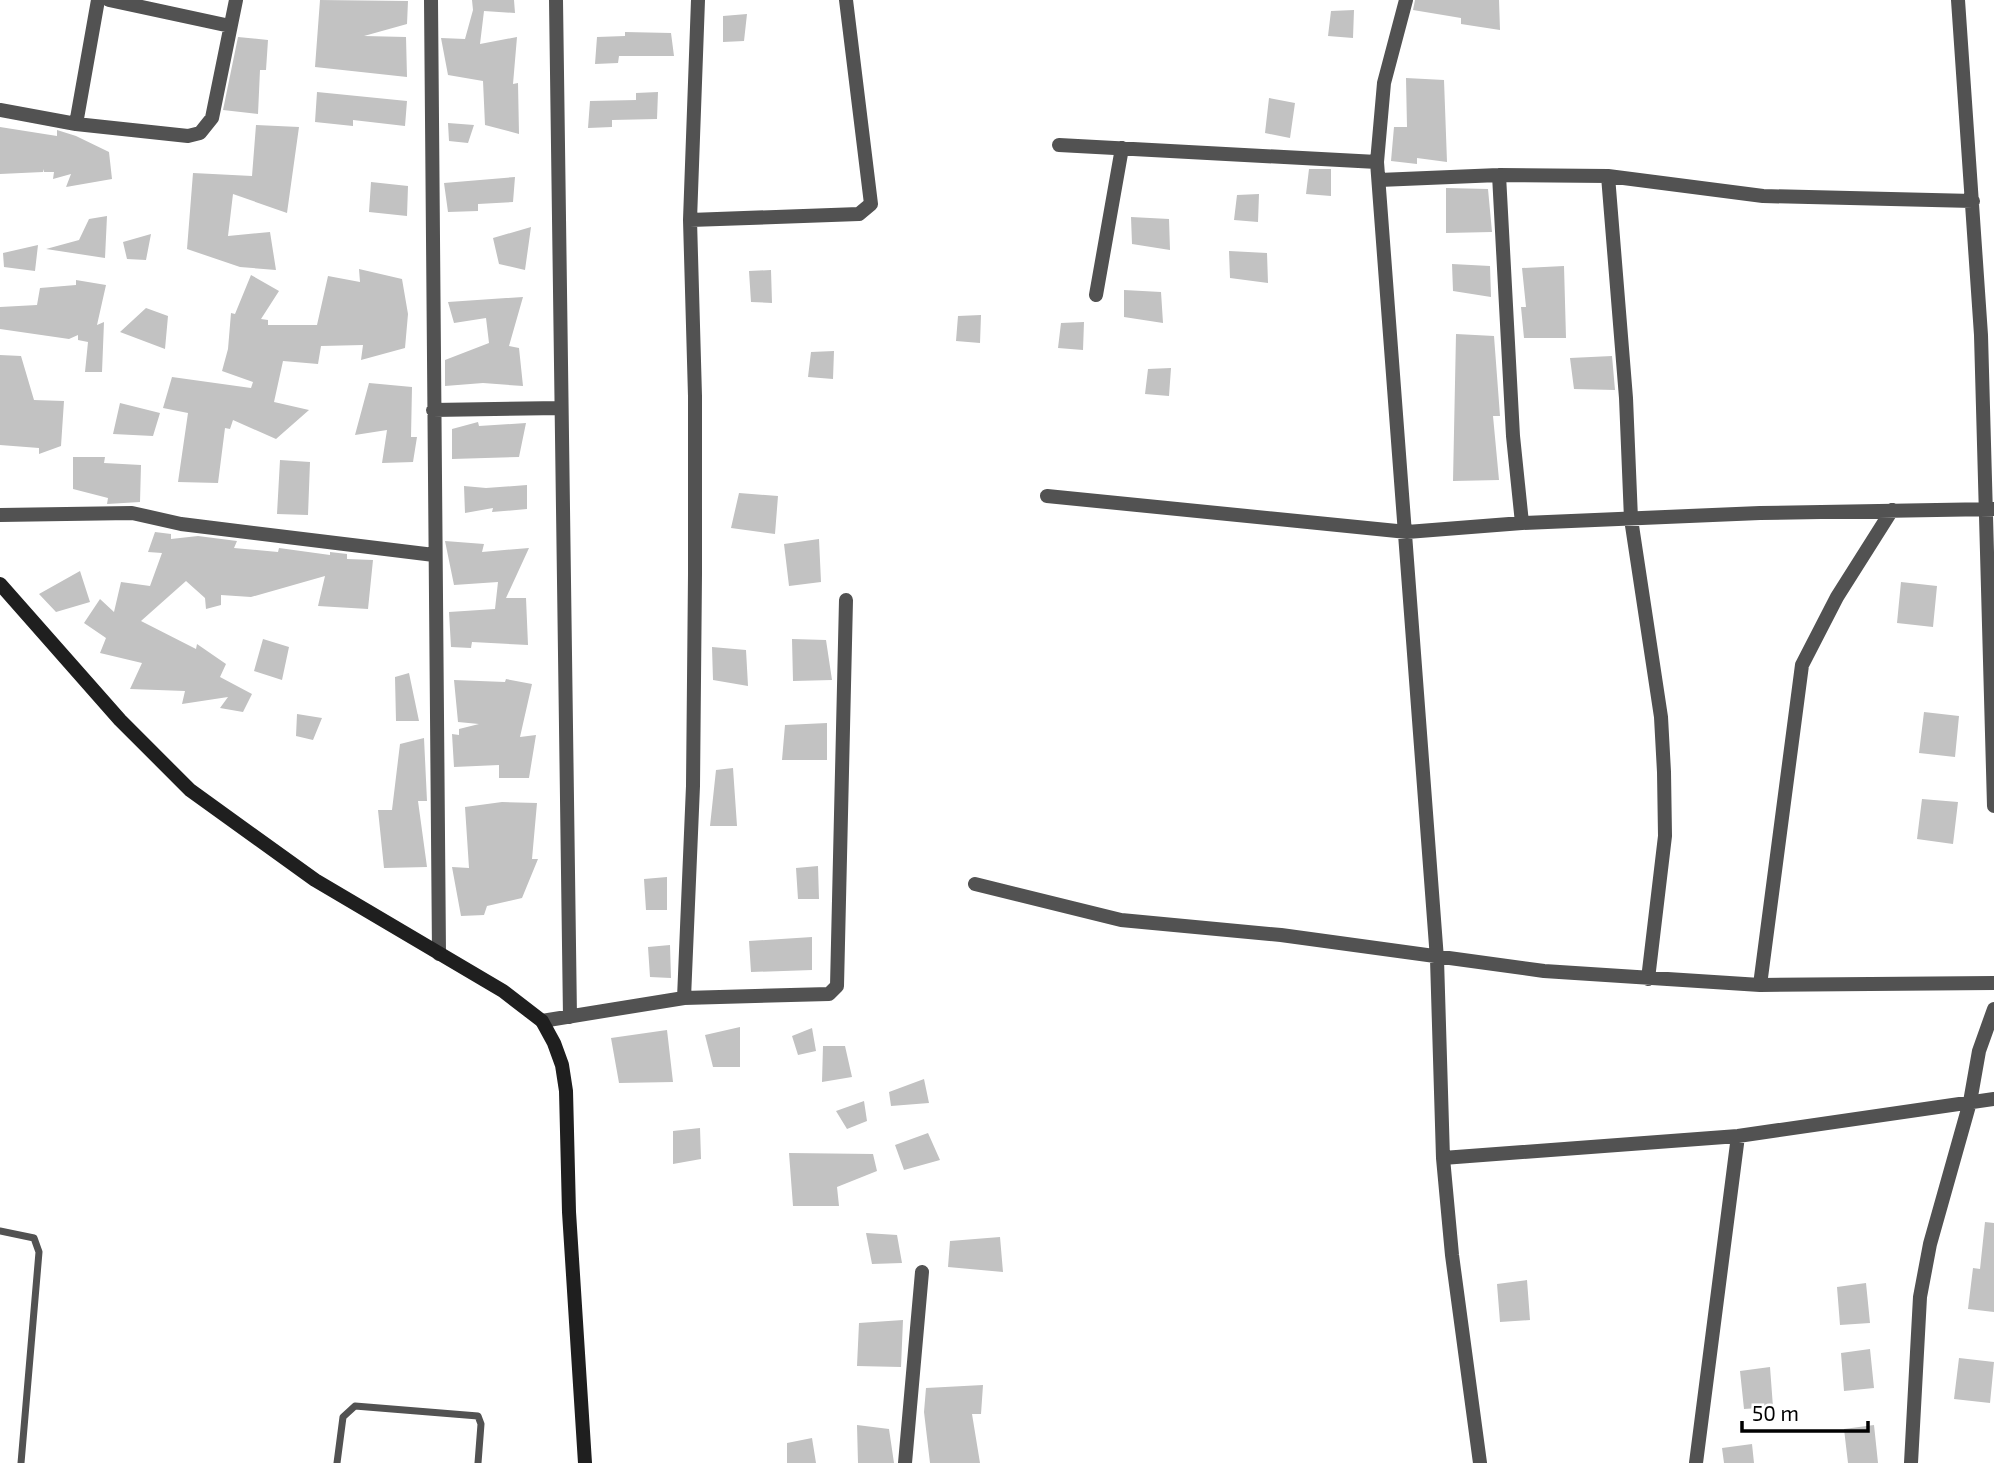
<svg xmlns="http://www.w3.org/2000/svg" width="1994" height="1463" viewBox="0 0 1994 1463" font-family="'Exo 2',sans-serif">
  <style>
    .building { fill: #c2c2c2 }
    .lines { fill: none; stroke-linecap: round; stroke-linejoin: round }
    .service { stroke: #525252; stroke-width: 7 }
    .minor { stroke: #525252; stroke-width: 14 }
    .secondary { stroke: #1f1f1f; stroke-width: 14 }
  </style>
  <rect width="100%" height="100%" fill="#fff"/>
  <path class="building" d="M320 0 408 1 407 24 364 36 406 37 407 77 315 67Z
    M472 0H514L515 13 484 11 480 44 517 37 513 84 518 83 519 134 485 125 483 81 448 75 441 38 465 39 473 10Z
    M1415 0H1499L1500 30 1461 24V18L1413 10Z
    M1354 10 1353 38 1328 36 1331 11Z
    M747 14 744 41 723 42V16Z
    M625 32 671 33 674 56H619L618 63 595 64 597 37 625 36Z
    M238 37 268 40 266 70H260L258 114 223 110Z
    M1406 78 1444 80 1447 162 1417 158V164L1391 161 1394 127H1407Z
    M317 92 407 101 405 126 353 120V126L315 122Z
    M658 92 657 119 612 120V127L588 128 590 101 636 100V93Z
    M1269 98 1295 103 1290 138 1265 133Z
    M448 123 474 125 468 143 449 141Z
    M256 125 299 127 287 213 233 194 228 236 270 232 276 270 240 267 187 249 193 173 252 176Z
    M0 127 57 136V130L76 136 109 152 112 179 66 187 71 174 53 179 54 172H44V169L43 172 0 174Z
    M1309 169H1331V196L1306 194Z
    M515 177 513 202 478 204V211L448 212 444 183Z
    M371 182 408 186 407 216 369 212Z
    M1446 188 1488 189 1492 232 1446 233Z
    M1259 194 1258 222 1234 220 1237 195Z
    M107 216 105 258 46 249 79 240 89 219Z
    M1131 217 1169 219 1170 250 1132 244Z
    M531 227 525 270 499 264 493 238Z
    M151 234 146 260 127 259 123 242Z
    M38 245 35 271 4 267 3 253Z
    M1229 251 1267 253 1268 283 1230 278Z
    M1452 264 1490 266 1491 297 1453 291Z
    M1564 266 1566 338H1524L1521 307H1526L1522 268Z
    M359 269 402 279 408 314 405 348 361 360 363 345 321 346 318 364 283 361 274 402 309 410 276 439 233 420 230 429 225 428 218 483 178 482 188 413 163 408 172 377 251 388 253 382 222 371 228 349 231 313 235 314 251 275 279 291 261 319 268 320V325H317L328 276 360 282Z
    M771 270 772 303 751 302 749 271Z
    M76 280 106 285 97 325 104 322 102 372H85L88 342 78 340V335L69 339 0 329V307L37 305 40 288 76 285Z
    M1124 290 1161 292 1163 323 1124 317Z
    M523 297 509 346 519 348 523 386 483 383 445 386V360L489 343 486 318 454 323 448 302Z
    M146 308 168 316 165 349 120 332Z
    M981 315 980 343 956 341 958 316Z
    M1084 322 1083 350 1058 348 1061 323Z
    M1456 334 1494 336 1500 416H1493L1499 480 1453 481Z
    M834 351 833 379 808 377 811 352Z
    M0 355 21 356 34 400 64 401 61 446 39 454V448L0 445Z
    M1612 356 1615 390 1574 389 1570 358Z
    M1171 368 1169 396 1145 394 1148 369Z
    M369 383 412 387 411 437H417L413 462 382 463 387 430 355 435Z
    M120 403 160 413 153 436 113 434Z
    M478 422 479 426 526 423 519 457 452 459V429Z
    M73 457H105L104 463 141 465 140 502 107 504 108 498 73 489Z
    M280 460 310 462 308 515 277 514Z
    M527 485V509L492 512 493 508 465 513 464 486 486 488Z
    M739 493 778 496 775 534 731 528Z
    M155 532 171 534V539L198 536 237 541 234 548 278 552 279 548 330 555V552L347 554V559L373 560 368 609 318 606 325 576 251 597 221 595V605L206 609 205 598 186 581 141 621 196 649 197 644 226 664 220 677 252 694 243 712 220 708 228 697 182 704 185 691 130 689 142 663 100 653 106 638 84 623 100 599 114 612 121 582 150 586 162 553 148 552Z
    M819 539 821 582 789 586 784 544Z
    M445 541 484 544 482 552 529 548 506 598H526L528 645 472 642 471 648 451 647 449 612 495 609 498 582 454 585Z
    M80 571 90 602 56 612 39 594Z
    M1901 582 1937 586 1933 627 1897 623Z
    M263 639 289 647 282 680 254 671Z
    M792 639 826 640 832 680 793 681Z
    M712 647 746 650 748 686 713 680Z
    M409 673 419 721H396L395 677Z
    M506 679 532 684 520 737 536 735 529 778H499V765L454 767 452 734 459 735V729L479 724 458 722 454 680 505 682Z
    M1924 712 1959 716 1955 757 1919 753Z
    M297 714 322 718 313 740 296 736Z
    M827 723V760H782L785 725Z
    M424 738 427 801H418L427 867 384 868 378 810H392L400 744Z
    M733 768 737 826H710L716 770Z
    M1922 799 1958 802 1953 844 1917 839Z
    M502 802 537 803 532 859H538L522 898 487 906 484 915 461 916 452 867 469 868 465 807Z
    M818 866 819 899H798L796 868Z
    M667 877V910H646L644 879Z
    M812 937V970L751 972 749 941Z
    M670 945 671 978 650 977 648 947Z
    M740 1027V1067H713L705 1035Z
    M812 1028 816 1051 798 1055 792 1036Z
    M667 1030 673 1082 619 1083 611 1038Z
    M823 1046H845L852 1077 822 1082Z
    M924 1079 929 1103 891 1106 889 1092Z
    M864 1101 867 1121 847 1129 836 1111Z
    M700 1128 701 1159 673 1164V1131Z
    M928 1133 940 1160 904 1170 895 1145Z
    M789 1153 873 1154 877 1171 837 1187 839 1206H793Z
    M1985 1222 1994 1223V1312L1968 1309 1973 1268 1980 1269Z
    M866 1233 897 1235 902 1263 872 1264Z
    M1000 1237 1003 1272 948 1267 950 1241Z
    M1527 1280 1530 1320 1500 1322 1497 1284Z
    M1866 1283 1870 1323 1840 1325 1837 1287Z
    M903 1320 901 1367 857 1366 859 1323Z
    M1870 1349 1874 1388 1844 1391 1841 1353Z
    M1959 1358 1994 1362 1990 1403 1954 1399Z
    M1770 1367 1773 1407 1744 1409 1740 1371Z
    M983 1385 981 1414H972L980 1463H930L924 1412 926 1388Z
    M857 1425 889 1429 894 1463H858Z
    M1874 1425 1878 1463H1848L1844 1429Z
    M812 1438 816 1463H787V1443Z
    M1752 1444 1754 1463H1724L1722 1448Z"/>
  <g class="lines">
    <path class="service" d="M0 1231 34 1238 39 1252 21 1463
      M337 1463 343 1417 355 1406 478 1416 481 1424 478 1463"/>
    <path class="minor" d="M109 0 230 26
      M431 0 439 954
      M556 0 570 1017
      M1406 0 1384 83 1377 162 1437 959 1443 1158 1452 1255 1480 1463
      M1958 0 1981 335 1994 806
      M0 110 76 124 98 0
      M76 124 188 136 200 133 212 118 236 0
      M1059 145 1377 162
      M1499 175 1513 436 1522 523
      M1608 176 1763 196 1973 201
      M1379 180 1499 175 1608 176 1626 398 1631 519 1661 717 1664 772 1665 836 1648 979
      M690 220 859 214 871 204 846 0
      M1096 295 1122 148
      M433 410 561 408
      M1047 496 1407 532 1522 523 1760 513 1994 509
      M0 515 132 513 181 524 434 555
      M975 884 1121 920 1281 935 1544 971 1760 985 1994 983
      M1760 985 1802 665 1837 597 1892 510
      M684 998 829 994 837 986 846 600
      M542 1021 684 998 693 786 695 574V396L690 220 698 0
      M1443 1158 1738 1136 1994 1099
      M905 1463 922 1272
      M1696 1463 1738 1136
      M1911 1463 1920 1297 1930 1244 1970 1102 1979 1051 1994 1009"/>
    <path class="secondary" d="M0 584 120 720 190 790 315 880 503 991 542 1021 554 1043 562 1065 566 1091 569 1212 585 1463"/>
  </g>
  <path d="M1742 1421v10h126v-10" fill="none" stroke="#000000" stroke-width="3.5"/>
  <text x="1752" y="1421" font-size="21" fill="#000000" stroke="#ffffff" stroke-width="5" paint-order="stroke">50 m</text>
</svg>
